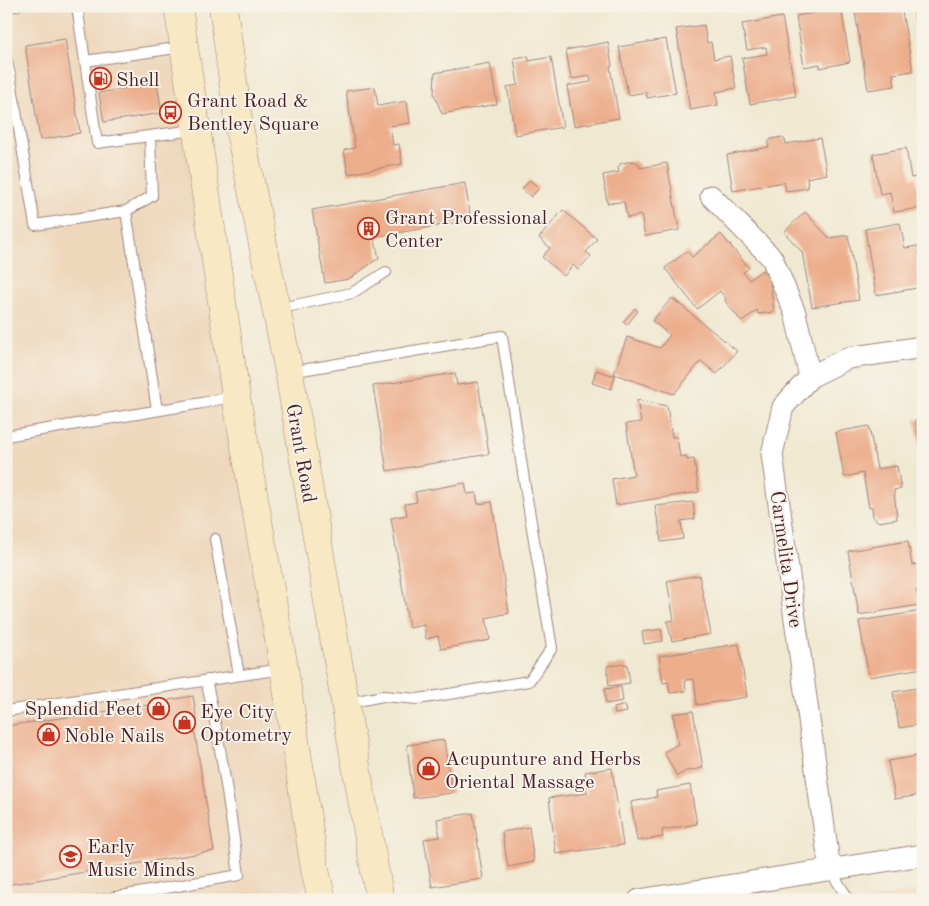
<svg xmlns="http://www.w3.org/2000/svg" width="929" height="906" viewBox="0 0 929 906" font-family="'Old Standard TT',serif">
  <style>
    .built { fill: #eed7bb }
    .building { fill: #edae8c }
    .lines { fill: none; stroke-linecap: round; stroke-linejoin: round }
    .lane-casing { stroke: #9d847e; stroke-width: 12 }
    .street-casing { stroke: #9d847e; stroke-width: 23 }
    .secondary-casing { stroke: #9d847e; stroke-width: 29 }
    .lane { stroke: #fff; stroke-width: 10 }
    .street { stroke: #fff; stroke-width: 21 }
    .secondary { stroke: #f8e8c3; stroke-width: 28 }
    .labels { text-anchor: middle; stroke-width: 4; stroke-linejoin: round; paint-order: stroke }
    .poi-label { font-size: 20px; fill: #4a1f2b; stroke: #f7f3e8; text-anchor: start }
    .street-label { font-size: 20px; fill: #4a1f2b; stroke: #f7f3e8 }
  </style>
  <rect width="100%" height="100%" fill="#f7f3e8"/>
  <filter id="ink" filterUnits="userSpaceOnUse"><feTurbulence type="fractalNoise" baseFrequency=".02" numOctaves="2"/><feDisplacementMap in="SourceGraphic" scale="10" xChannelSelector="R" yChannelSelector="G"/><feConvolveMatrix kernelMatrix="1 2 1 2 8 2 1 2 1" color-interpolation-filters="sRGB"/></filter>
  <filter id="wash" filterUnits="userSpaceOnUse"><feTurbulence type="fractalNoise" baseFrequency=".0096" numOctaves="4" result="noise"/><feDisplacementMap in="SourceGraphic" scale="20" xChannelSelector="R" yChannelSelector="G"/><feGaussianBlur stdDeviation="1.12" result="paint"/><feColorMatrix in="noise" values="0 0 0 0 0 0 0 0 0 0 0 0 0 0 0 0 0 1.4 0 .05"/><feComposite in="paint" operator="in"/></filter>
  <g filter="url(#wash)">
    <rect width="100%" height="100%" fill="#f0e9d2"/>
    <path class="built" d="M6 6H178L315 870 296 900H6Z
      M923 889V900H862Z"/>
    <g id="blocks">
      <path class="building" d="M854 6H901L913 71 893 74 895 86 868 90Z
        M913 6H923V58H922Z
        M841 8 850 62 820 68V64L804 67 796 16Z
        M782 17 796 96 750 104 742 58 767 54 766 47 747 50 742 24Z
        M704 25 707 43 711 42 714 59 730 56 736 88 716 92 718 105 690 110 676 29Z
        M65 39 80 133 40 140 25 45Z
        M666 39 676 93 647 98 646 92 628 95 619 47Z
        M608 42 612 66 610 67 619 118 574 126 567 86 591 82 590 76 571 79 566 50Z
        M528 56 529 61 551 57 563 127 515 135 507 87 518 85 514 58Z
        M490 63 497 104 442 114 434 94 435 73Z
        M157 83 162 113 104 122 99 93Z
        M375 87 378 106 407 101 410 123 390 126 393 145 399 144 402 164 348 174 344 150 355 148 346 91Z
        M782 137 785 140 786 144 820 138 827 174 807 178 808 188 786 191 784 182 733 191 727 155 769 147 768 143 771 139Z
        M906 148 911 178 916 177 921 208 894 212 890 192 880 194 873 154Z
        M634 161 639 164 640 168 667 163 679 230 645 236 641 215 627 218 624 202 607 203 603 175 619 172 618 168 621 163Z
        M530 180 539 188 531 197 522 189Z
        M465 183 471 220 374 237 379 258 349 279 325 283 312 210Z
        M563 210 597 239 586 252 591 256 578 270 573 265 564 276 542 257 550 248 539 238Z
        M805 212 829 238 848 235 859 300 812 307 802 252 784 232Z
        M900 223 905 248 918 246 923 278V287L876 295 865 229Z
        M721 234 749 268 743 272 749 280 762 270 770 280 774 312 758 314 757 310 742 322 725 301 726 299 720 291 697 309 665 268 687 251 692 257Z
        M672 298 737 351 717 374 701 361 674 394 614 374 627 337 660 348 670 335 652 321Z
        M635 308 638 311 627 325 623 322Z
        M596 370 615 376 611 389 592 383Z
        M455 373 457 385 478 382 489 454 387 471 373 386Z
        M637 400 667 406 672 437H677L680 457 686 456 687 460 694 459 699 492 616 505 612 479 634 475 626 424 641 422Z
        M923 418V457L922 458 915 420Z
        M869 426 877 469 897 466 901 489 894 490 897 519 879 522 873 517 872 507 869 508 863 473 844 477 836 432Z
        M465 483 467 494 476 493 478 504 492 502 509 613 486 618 490 640 441 649 438 636 426 639 424 625 409 628 391 518 407 515 405 504 417 502 415 492Z
        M693 502 695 519 681 521 683 539 661 542 658 518H657L655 506Z
        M908 541 912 565 923 564V589L916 590 919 605 859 615 848 551Z
        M699 575 711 634 672 641 667 621 674 620 667 581Z
        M922 611 923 618V668L869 677 859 621Z
        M661 629 663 641 644 644 642 632Z
        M739 644 747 697 697 705 694 679 685 680 686 691 670 693 668 682 663 683 659 656Z
        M627 664 630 683 609 686 607 666Z
        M621 687 623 701 606 704 604 689Z
        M923 687V724L899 728 893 692Z
        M193 696 197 721 193 722 214 851 6 885V726L169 702V700Z
        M625 705 627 712 615 714 614 708Z
        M693 711 703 768 686 771 677 776 664 752 678 744 673 714Z
        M444 740 452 793 413 798 407 745Z
        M923 755V787H919L921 795 895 799 888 761Z
        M612 768 623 845 556 854 549 798 587 793 585 772Z
        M690 785 697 824 662 830 663 837 637 841 631 802 657 797 656 791Z
        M473 813 483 879 432 887 424 839 440 837 437 819Z
        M529 827 534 862 508 867 502 832Z"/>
    </g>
  </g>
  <g filter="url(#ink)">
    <use href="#blocks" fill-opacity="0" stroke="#9d847e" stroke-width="1"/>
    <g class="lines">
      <defs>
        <path id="lane" d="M77 6 97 143 194 130
          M6 7 16 6
          M6 58 10 75 35 225 126 211 157 410
          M85 61 183 47
          M126 211 152 196 150 136
          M277 309 352 293 386 272
          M290 372 502 336 525 486 552 648 529 681 418 699 383 696 347 703
          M6 436 202 403 235 396
          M215 539 239 675
          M6 711 282 669
          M830 870 849 900
          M99 900 239 875C230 810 221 744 206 680"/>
        <path id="street" d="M711 196 772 258 795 313 810 377
          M830 870 772 454 783 407 810 377 848 358 923 347
          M639 900 923 855"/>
        <path id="secondary" d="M178 6 236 396 284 668 315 870 322 900
          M223 6 239 127 289 372 350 732 380 900"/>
      </defs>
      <use href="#lane" class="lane-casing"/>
      <use href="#street" class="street-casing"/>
      <use href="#secondary" class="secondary-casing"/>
      <use href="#lane" class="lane"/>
      <use href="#street" class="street"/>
      <use href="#secondary" class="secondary"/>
    </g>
  </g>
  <defs>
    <symbol id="fuel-ring" viewBox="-11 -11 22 22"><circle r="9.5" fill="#f7f3e8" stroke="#c8321e" stroke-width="1.5"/><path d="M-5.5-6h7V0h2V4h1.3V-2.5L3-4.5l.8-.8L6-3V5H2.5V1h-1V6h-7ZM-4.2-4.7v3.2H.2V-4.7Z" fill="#c8321e"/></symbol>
    <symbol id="bus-ring" viewBox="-11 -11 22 22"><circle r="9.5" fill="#f7f3e8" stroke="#c8321e" stroke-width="1.5"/><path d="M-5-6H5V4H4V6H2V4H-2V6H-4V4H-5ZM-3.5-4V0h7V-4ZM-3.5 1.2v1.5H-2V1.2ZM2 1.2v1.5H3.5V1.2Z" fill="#c8321e"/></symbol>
    <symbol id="building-ring" viewBox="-11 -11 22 22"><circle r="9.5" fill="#f7f3e8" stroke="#c8321e" stroke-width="1.5"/><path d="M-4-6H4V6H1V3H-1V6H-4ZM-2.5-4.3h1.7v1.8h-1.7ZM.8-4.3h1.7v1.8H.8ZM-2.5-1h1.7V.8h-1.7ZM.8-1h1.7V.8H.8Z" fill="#c8321e"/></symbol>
    <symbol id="shop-ring" viewBox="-11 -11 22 22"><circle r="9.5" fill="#f7f3e8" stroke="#c8321e" stroke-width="1.5"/><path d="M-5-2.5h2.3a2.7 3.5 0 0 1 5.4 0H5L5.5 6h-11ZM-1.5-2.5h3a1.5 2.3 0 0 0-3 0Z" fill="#c8321e"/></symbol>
    <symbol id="school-ring" viewBox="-11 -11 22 22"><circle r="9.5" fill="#f7f3e8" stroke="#c8321e" stroke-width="1.5"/><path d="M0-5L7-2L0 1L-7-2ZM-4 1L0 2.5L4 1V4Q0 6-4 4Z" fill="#c8321e"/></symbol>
  </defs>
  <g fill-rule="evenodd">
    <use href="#fuel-ring" x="88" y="66" width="25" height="25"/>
    <use href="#bus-ring" x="158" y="100" width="25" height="25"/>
    <use href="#building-ring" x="356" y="216" width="25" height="25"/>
    <use href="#shop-ring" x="146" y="696" width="25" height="25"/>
    <use href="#shop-ring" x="172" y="710" width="25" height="25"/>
    <use href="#shop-ring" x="36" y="722" width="25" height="25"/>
    <use href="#shop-ring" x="416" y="756" width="25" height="25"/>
    <use href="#school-ring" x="58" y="844" width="25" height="25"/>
  </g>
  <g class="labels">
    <g class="poi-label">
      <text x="116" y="86">Shell</text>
      <text x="187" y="107">Grant Road &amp;<tspan x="187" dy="23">Bentley Square</tspan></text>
      <text x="385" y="224">Grant Professional<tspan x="385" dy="23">Center</tspan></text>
      <text x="142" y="715" text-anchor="end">Splendid Feet</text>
      <text x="200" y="718">Eye City<tspan x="200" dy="23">Optometry</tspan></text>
      <text x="64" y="742">Noble Nails</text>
      <text x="445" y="765">Acupunture and Herbs<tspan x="445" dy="23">Oriental Massage</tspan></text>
      <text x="87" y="853">Early<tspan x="87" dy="23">Music Minds</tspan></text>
    </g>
    <g class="street-label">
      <text transform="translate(302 453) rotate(80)" y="7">Grant Road</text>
      <text transform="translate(787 559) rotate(82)" y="7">Carmelita Drive</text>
    </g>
  </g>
  <rect width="929" height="906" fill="none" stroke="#f7f3e8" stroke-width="25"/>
</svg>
